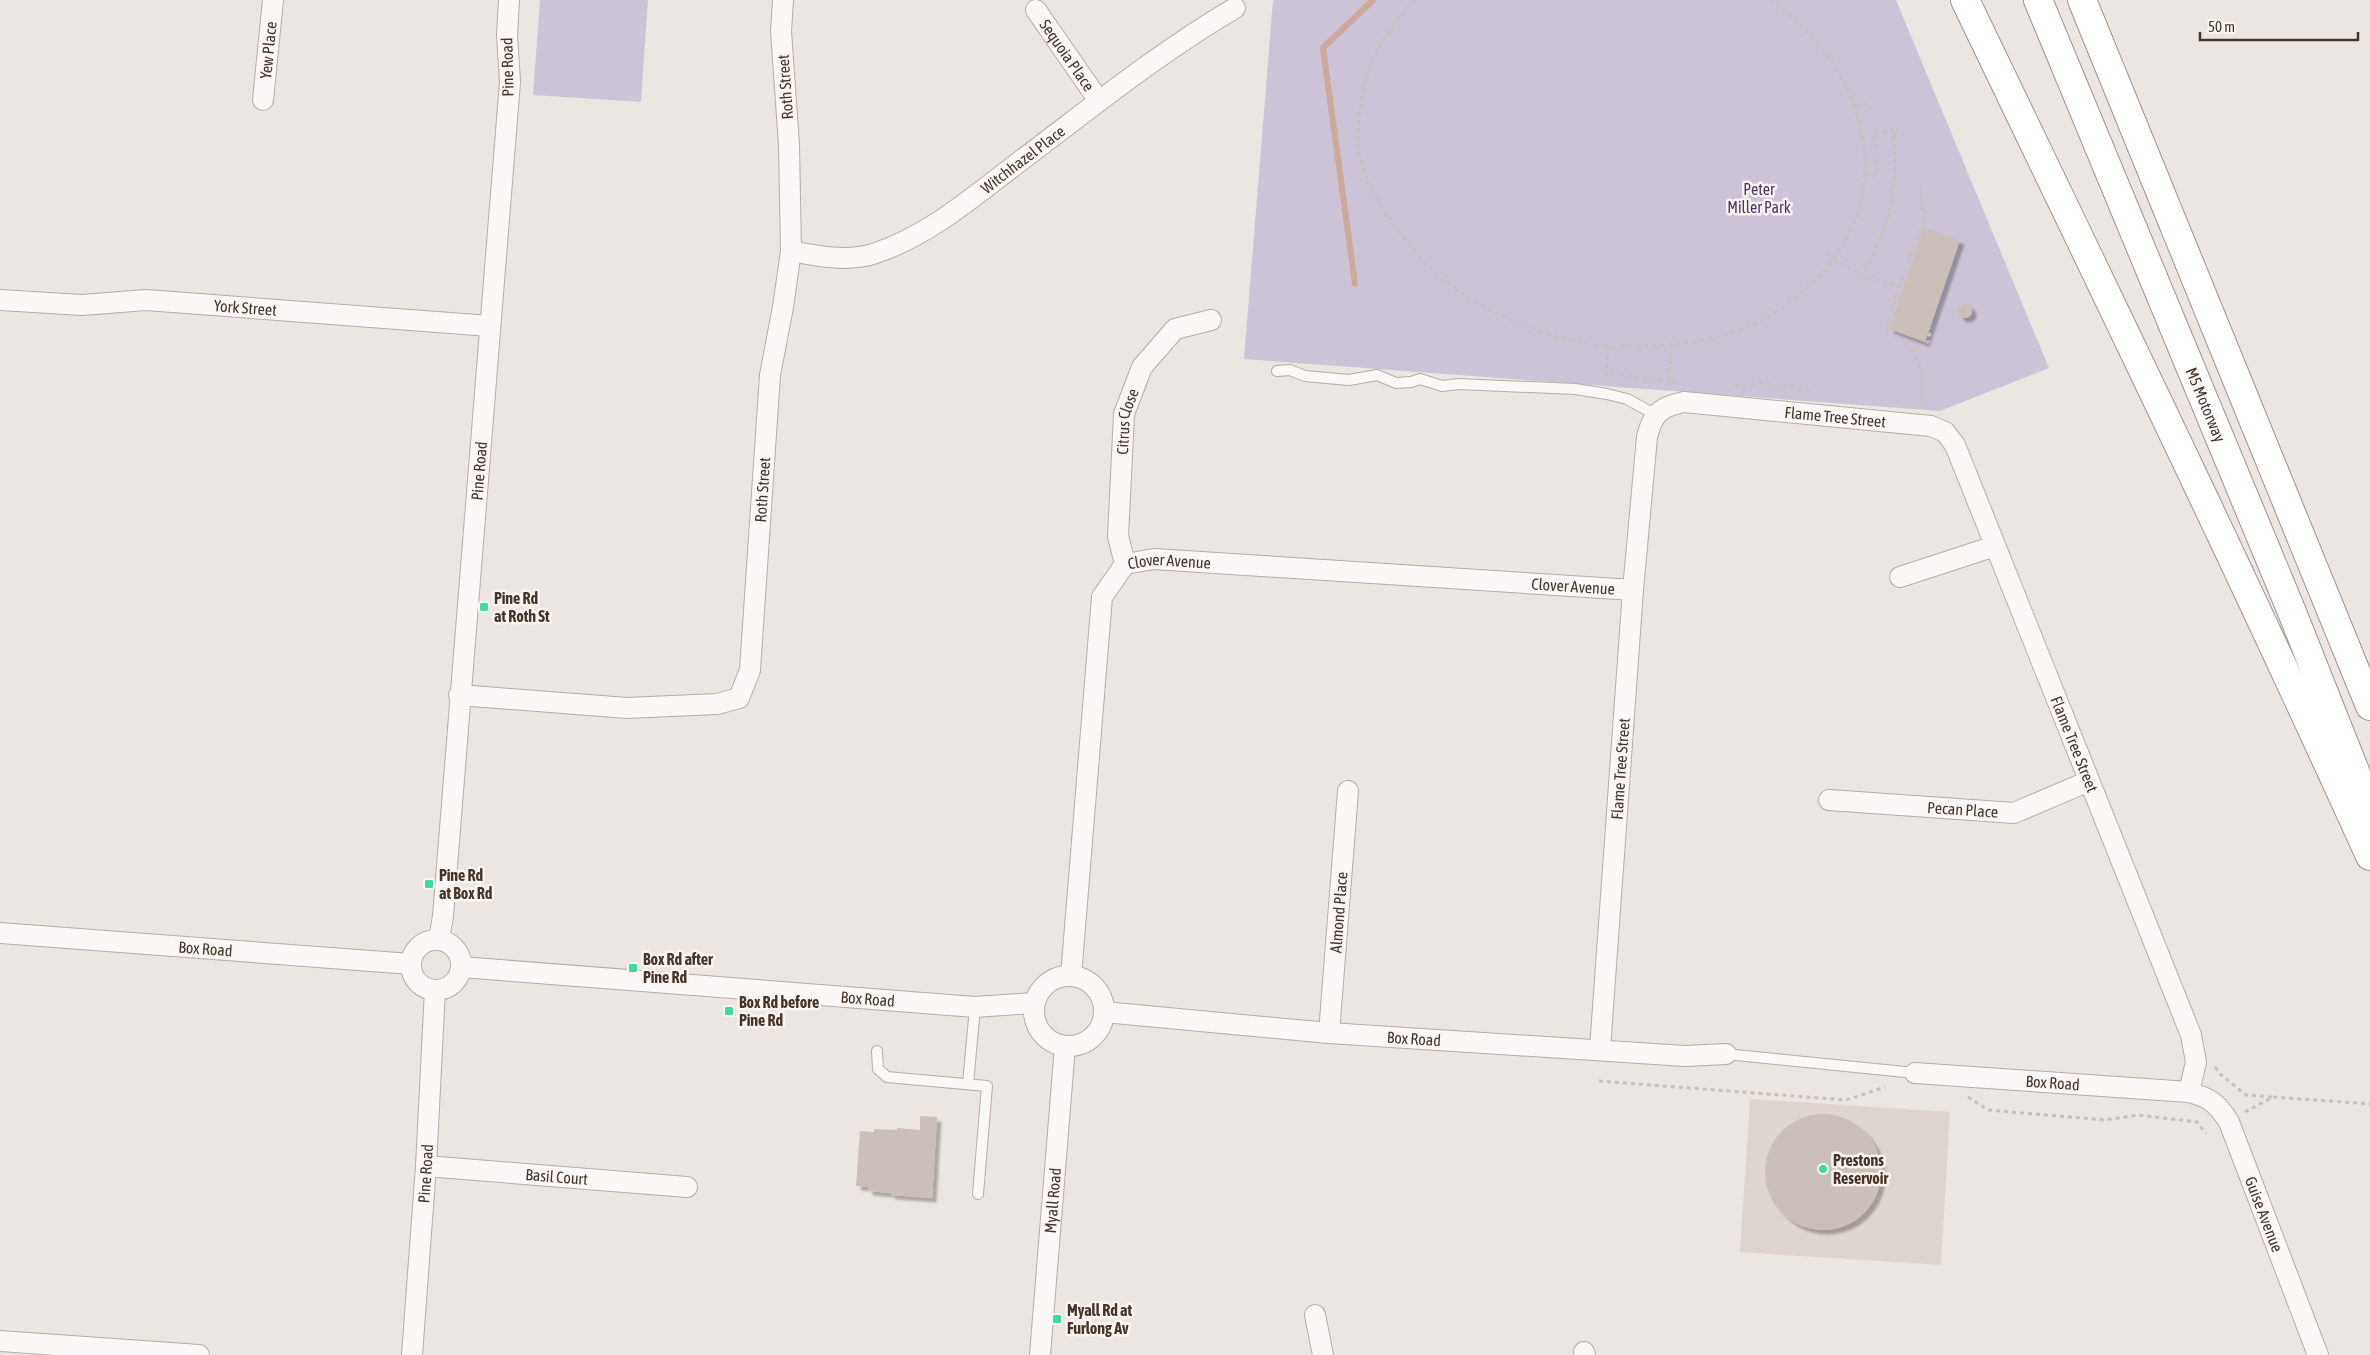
<svg xmlns="http://www.w3.org/2000/svg" width="2370" height="1355" viewBox="0 0 2370 1355" font-family="'Asap Condensed',sans-serif">
  <style>
    .built { fill: #ded5d0 }
    .green { fill: #cdc3d6 }
    .lines { fill: none; stroke-linecap: round; stroke-linejoin: round }
    .stream { stroke: #ceaa9b; stroke-width: 6 }
    .building { fill: #cac0b9; filter: url(#shadow) }
    .lane-casing { stroke: #b7ada7; stroke-width: 12 }
    .street-casing { stroke: #b7ada7; stroke-width: 22 }
    .highway-casing { stroke: #a49388; stroke-width: 30 }
    .path { stroke: #c8c1bd; stroke-width: 3; stroke-dasharray: 4 4; stroke-linecap: butt }
    .lane { stroke: #faf7f6; stroke-width: 10 }
    .street { stroke: #faf7f6; stroke-width: 20 }
    .highway { stroke: #fff; stroke-width: 28 }
    .poi-dot { fill: #3edaa1; stroke: #f9f5f3; stroke-width: 2 }
    .labels { text-anchor: middle; stroke-width: 5; stroke-linejoin: round; paint-order: stroke }
    .street-label { font-size: 16px; fill: #463529; stroke: #f9f5f3 }
    .park-label { font-size: 16px; fill: #503563; stroke: #f9f5f3 }
    .poi-label { font-size: 16px; font-weight: bold; fill: #463529; stroke: #f9f5f3; text-anchor: start }
  </style>
  <defs>
    <filter id="shadow"><feDropShadow dx="4.5" dy="4.5" stdDeviation="1" flood-color="#0004"/></filter>
  </defs>
  <rect width="100%" height="100%" fill="#ece6e2"/>
  <path class="built" d="M1750 1099 1950 1112 1941 1265 1740 1252Z"/>
  <path class="green" d="M540 0H648L641 102 533 95Z
    M1273 0H1896L2049 368 1940 411 1244 359Z"/>
  <g class="lines">
    <path class="stream" d="M1355 284 1323 48 1373 0"/>
  </g>
  <path class="building" d="M1924 227 1960 240 1925 342 1889 329Z
    M1958 311a7 7 0 1 1 14 0a7 7 0 1 1-14 0Z
    M1765 1172a58 58 0 1 1 116 0a58 58 0 1 1-116 0Z
    M920 1116 937 1117 932 1198 891 1195V1193L868 1191V1187L856 1186 860 1131 874 1132V1129L897 1130V1128L920 1130Z"/>
  <g class="lines">
    <defs>
      <path id="lane" d="M1277 371 1290 370 1305 376 1349 380 1377 375 1396 383 1411 382 1420 379 1442 386 1458 384 1575 389 1607 394 1627 399 1656 415
        M877 1051 878 1069 887 1077 987 1086 978 1194
        M1726 1054 1915 1073
        M968 1084 975 1007"/>
      <g id="street">
        <path id="s1" d="M1036 10 1099 101"/>
        <path id="s2" d="M263 100 273 0"/>
        <path id="s3" d="M791 251C816 256 847 262 873 254 931 235 975 195 1023 159 1092 107 1160 52 1235 8"/>
        <path id="s4" d="M0 300 82 305 146 300 490 326"/>
        <path id="s5" d="M1125 564 1118 536 1124 414 1142 367 1175 329 1211 320"/>
        <path d="M1900 577 1995 546"/>
        <path id="s6" d="M459 695 627 708 717 704 739 698 750 670 770 375 783 307 791 251 789 145 781 31 783 0"/>
        <path id="s7" d="M1829 800 2014 813 2089 781"/>
        <path id="s8" d="M0 933 411 964"/>
        <path id="s9" d="M439 940 443 916 510 82 507 35 509 0"/>
        <circle cx="436" cy="965" r="25"/>
        <path id="s10" d="M461 967 975 1007 1034 1003"/>
        <circle cx="1069" cy="1011" r="35"/>
        <path id="s11" d="M1071 976 1102 597 1125 564 1154 559 1633 590"/>
        <path id="s12" d="M1104 1012 1329 1033 1685 1056 1726 1054"/>
        <path id="s13" d="M1329 1033 1348 791"/>
        <path id="s14" d="M1600 1049 1633 590 1647 437C1653 413 1660 407 1684 402L1931 426 1945 432 1955 445 2191 1035 2196 1062 2189 1092"/>
        <path id="s15" d="M1915 1073 2189 1092C2210 1098 2217 1103 2229 1122L2318 1355"/>
        <path id="s16" d="M426 1166 687 1187"/>
        <path d="M1315 1315 1323 1355"/>
        <path d="M0 1341 199 1355"/>
        <path d="M1584 1352 1585 1355"/>
        <path id="s17" d="M412 1355 426 1166 435 990"/>
        <path id="s18" d="M1040 1355 1065 1046"/>
      </g>
      <g id="highway">
        <path d="M1965 0C2102 285 2240 569 2370 856"/>
        <path id="s19" d="M2038 0 2292 612 2370 809"/>
        <path d="M2082 0 2370 706"/>
      </g>
    </defs>
    <use href="#lane" class="lane-casing"/>
    <use href="#street" class="street-casing"/>
    <use href="#highway" class="highway-casing"/>
    <path class="path" d="M1415 0C1381 36 1363 70 1359 120 1358 131 1357 144 1359 154 1366 183 1381 208 1399 231 1412 249 1427 268 1445 281 1493 317 1549 339 1608 347
      M1856 107 1871 103
      M1893 134H1902L1904 142
      M1864 175 1876 177 1874 134 1893 130C1898 189 1892 223 1862 275L1899 286 1886 332 1908 342 1922 370V405
      M1827 254 1862 275
      M1899 286 1924 221 1920 186
      M1671 345 1669 381 1677 382
      M1912 351 1929 341 1930 328
      M1669 383V381L1606 373 1608 347C1655 347 1702 345 1746 328 1767 320 1786 305 1803 291 1906 206 1871 69 1770 0
      M1735 385 1763 383 1813 392
      M2215 1067 2220 1074 2246 1095 2273 1097
      M1599 1081 1846 1100 1885 1087
      M1968 1097 1988 1110 2105 1120 2138 1115 2197 1122 2206 1134
      M2245 1112 2273 1097 2370 1104"/>
    <use href="#lane" class="lane"/>
    <use href="#street" class="street"/>
    <use href="#highway" class="highway"/>
  </g>
  <g class="poi-dot">
    <rect x="479" y="602" width="10" height="10" rx="2.5"/>
    <rect x="424" y="879" width="10" height="10" rx="2.5"/>
    <rect x="628" y="963" width="10" height="10" rx="2.5"/>
    <rect x="724" y="1006" width="10" height="10" rx="2.5"/>
    <circle cx="1823" cy="1169" r="5"/>
    <rect x="1052" y="1314" width="10" height="10" rx="2.5"/>
  </g>
  <g class="labels">
    <g class="street-label">
      <text dy="6" stroke="none"><textPath href="#s2" startOffset="50">Yew Place</textPath></text>
      <text dy="6" stroke="none"><textPath href="#s1" startOffset="55">Sequoia Place</textPath></text>
      <text transform="translate(507 67) rotate(-91)" y="6">Pine Road</text>
      <text transform="translate(785 87) rotate(-94)" y="6">Roth Street</text>
      <text dy="6" stroke="none"><textPath href="#s3" startOffset="261">Witchhazel Place</textPath></text>
      <text dy="6" stroke="none"><textPath href="#s4" startOffset="246">York Street</textPath></text>
      <text dy="6" stroke="none"><textPath href="#s19" startOffset="438">M5 Motorway</textPath></text>
      <text dy="6" stroke="none"><textPath href="#s14" startOffset="821">Flame Tree Street</textPath></text>
      <text dy="6" stroke="none"><textPath href="#s5" startOffset="144">Citrus Close</textPath></text>
      <text dy="6" stroke="none"><textPath href="#s9" startOffset="471">Pine Road</textPath></text>
      <text dy="6" stroke="none"><textPath href="#s6" startOffset="492">Roth Street</textPath></text>
      <text dy="6" stroke="none"><textPath href="#s11" startOffset="465">Clover Avenue</textPath></text>
      <text dy="6" stroke="none"><textPath href="#s11" startOffset="870">Clover Avenue</textPath></text>
      <text dy="6" stroke="none"><textPath href="#s14" startOffset="1271">Flame Tree Street</textPath></text>
      <text dy="6" stroke="none"><textPath href="#s14" startOffset="281">Flame Tree Street</textPath></text>
      <text dy="6" stroke="none"><textPath href="#s7" startOffset="134">Pecan Place</textPath></text>
      <text dy="6" stroke="none"><textPath href="#s13" startOffset="121">Almond Place</textPath></text>
      <text dy="6" stroke="none"><textPath href="#s8" startOffset="206">Box Road</textPath></text>
      <text dy="6" stroke="none"><textPath href="#s10" startOffset="408">Box Road</textPath></text>
      <text dy="6" stroke="none"><textPath href="#s12" startOffset="311">Box Road</textPath></text>
      <text dy="6" stroke="none"><textPath href="#s15" startOffset="138">Box Road</textPath></text>
      <text dy="6" stroke="none"><textPath href="#s17" startOffset="182">Pine Road</textPath></text>
      <text dy="6" stroke="none"><textPath href="#s16" startOffset="131">Basil Court</textPath></text>
      <text dy="6" stroke="none"><textPath href="#s18" startOffset="155">Myall Road</textPath></text>
      <text dy="6" stroke="none"><textPath href="#s15" startOffset="425">Guise Avenue</textPath></text>
    </g>
    <g class="park-label">
      <text x="1759" y="195">Peter<tspan x="1759" dy="18">Miller Park</tspan></text>
    </g>
    <g class="poi-label">
      <text x="494" y="604">Pine Rd<tspan x="494" dy="18">at Roth St</tspan></text>
      <text x="439" y="881">Pine Rd<tspan x="439" dy="18">at Box Rd</tspan></text>
      <text x="643" y="965">Box Rd after<tspan x="643" dy="18">Pine Rd</tspan></text>
      <text x="739" y="1008">Box Rd before<tspan x="739" dy="18">Pine Rd</tspan></text>
      <text x="1833" y="1166">Prestons<tspan x="1833" dy="18">Reservoir</tspan></text>
      <text x="1067" y="1316">Myall Rd at<tspan x="1067" dy="18">Furlong Av</tspan></text>
    </g>
  </g>
  <path d="M2200 32v8h158v-8" fill="none" stroke="#463529" stroke-width="2.5"/>
  <text x="2208" y="32" font-size="15" fill="#463529" stroke="#f9f5f3" stroke-width="4" paint-order="stroke">50 m</text>
</svg>
